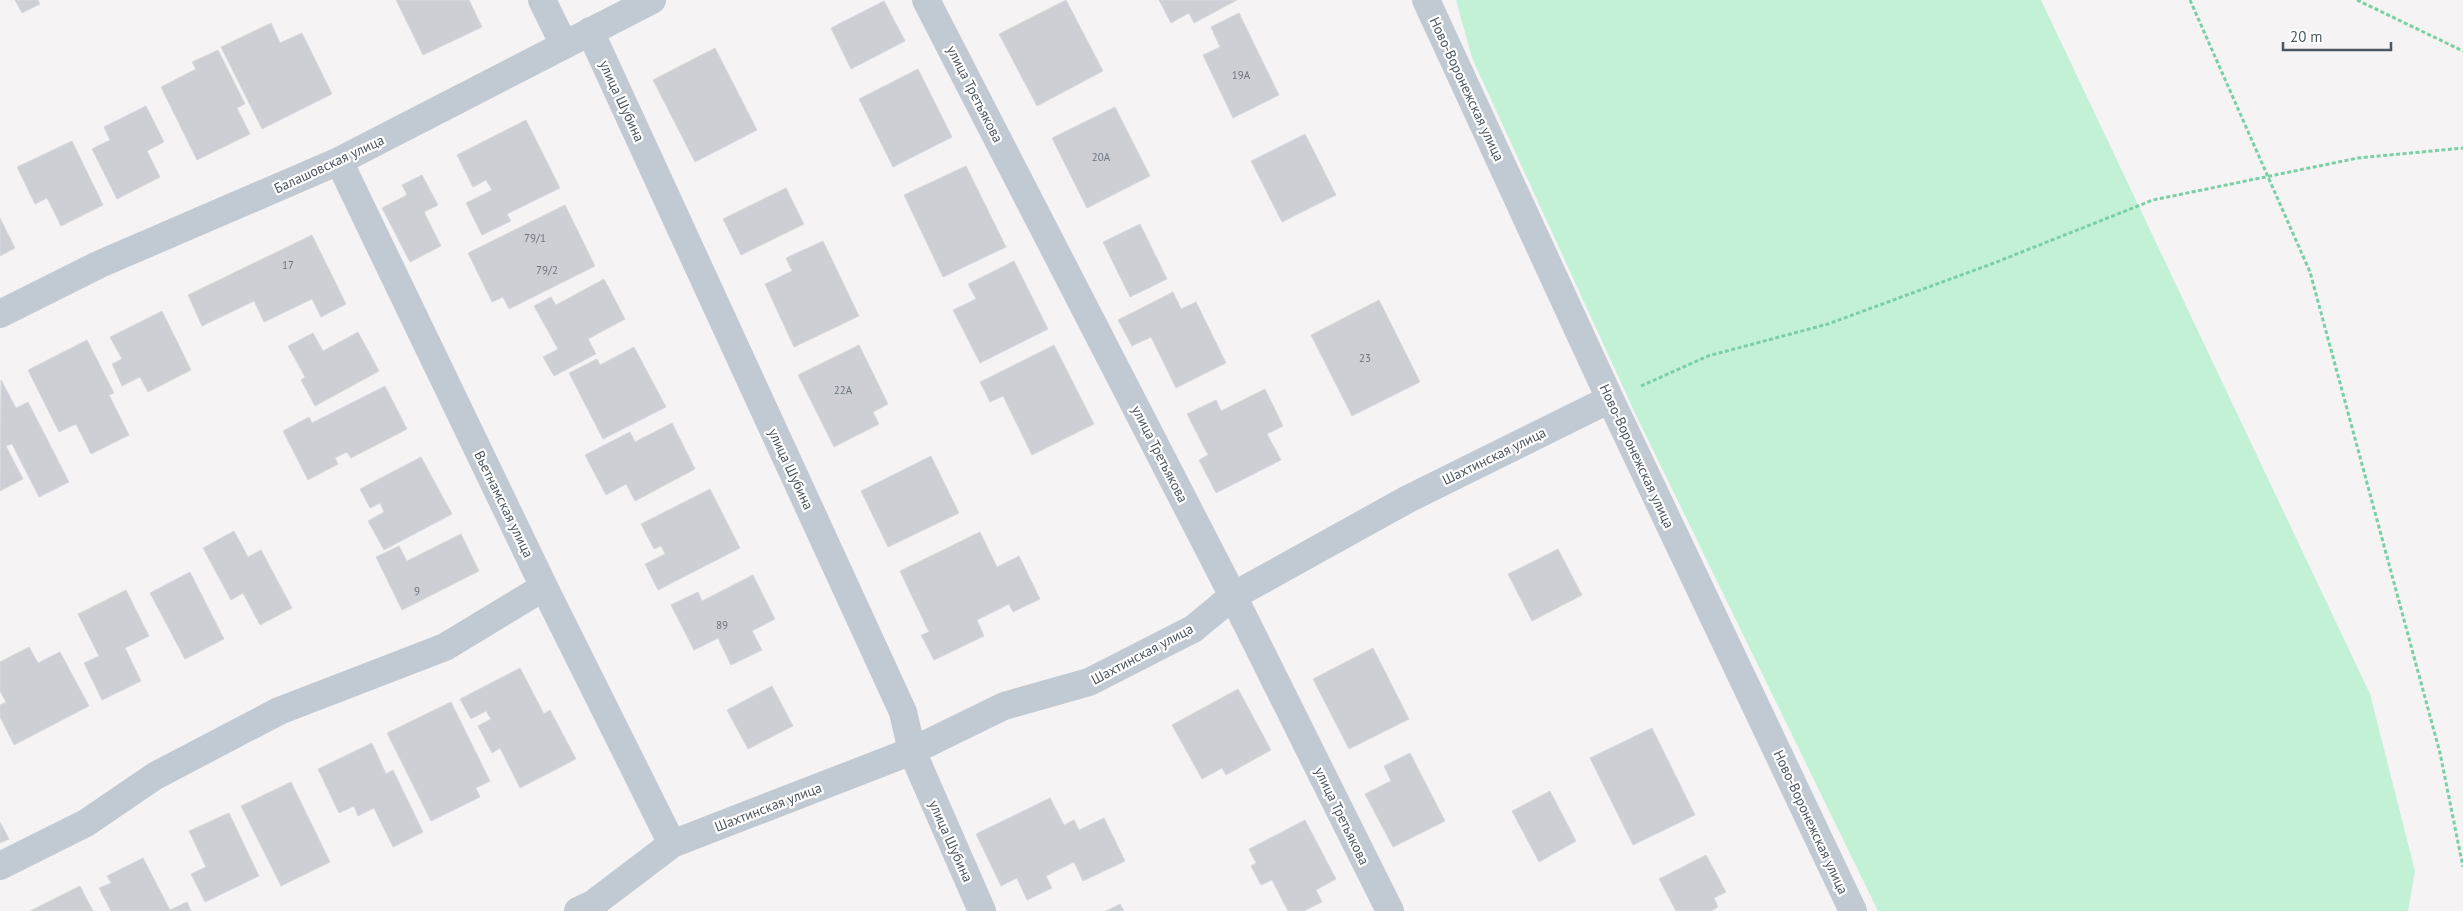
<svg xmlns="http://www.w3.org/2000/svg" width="2463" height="911" viewBox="0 0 2463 911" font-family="'PT Sans',sans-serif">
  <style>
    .green { fill: #c3f1d5 }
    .building { fill: #cdcfd5; stroke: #d7d9de }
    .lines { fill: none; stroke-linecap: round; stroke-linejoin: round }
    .path { stroke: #7ad0a6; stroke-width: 3; stroke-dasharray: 4 2.5; stroke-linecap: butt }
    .street { stroke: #c1cad2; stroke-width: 28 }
    .labels { text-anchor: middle; stroke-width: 4.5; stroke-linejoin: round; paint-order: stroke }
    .number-label { font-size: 11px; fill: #6b747e }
    .street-label { font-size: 14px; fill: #4a5661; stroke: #fff }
  </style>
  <rect width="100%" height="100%" fill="#f5f3f3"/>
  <path class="green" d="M1456 0H2041L2370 694 2415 871 2408 911H1878L1635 413 1472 58Z"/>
  <path class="building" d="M15 0H38L40 4 22 13Z
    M396 0H469L482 27 423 55Z
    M1066 0 1103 71 1037 106 999 34Z
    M1159 0H1237L1194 23 1189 13 1171 23Z
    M884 1 905 41 851 69 831 28Z
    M1239 13 1279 95 1233 118 1203 55 1220 47 1211 27Z
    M271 23 280 43 302 33 332 94 262 129 221 47Z
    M715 48 757 130 695 162 653 80Z
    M218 50 245 104 237 108 250 134 197 160 161 87 196 69 192 62Z
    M918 69 952 137 893 167 859 99Z
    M146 106 164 142 147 151 160 177 117 199 92 149 110 140 104 127Z
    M1115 107 1150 176 1087 208 1052 138Z
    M526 120 560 188 507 214 511 221 482 235 466 203 492 190 486 180 473 187 457 155Z
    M1305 134 1336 195 1282 222 1251 161Z
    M72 141 103 205 61 226 47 198 35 204 17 167Z
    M966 166 1006 247 943 277 904 195Z
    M422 175 438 205 424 212 441 246 410 262 382 208 407 195 402 185Z
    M786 188 804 224 741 255 723 219Z
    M565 205 595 266 509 309 503 297 492 302 468 253Z
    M0 218 15 248 0 256Z
    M1140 224 1167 279 1130 297 1103 242Z
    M312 235 346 304 321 317 312 299 264 322 254 301 202 326 188 295Z
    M823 241 859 316 794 347 765 284 792 271 786 258Z
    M1014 261 1048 329 980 363 953 310 976 299 968 284Z
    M604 279 625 319 588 339 596 354 554 376 543 357 558 349 534 306 551 297 556 305Z
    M1173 292 1181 309 1196 302 1226 363 1176 388 1151 337 1132 346 1118 320Z
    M1379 300 1420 382 1352 416 1311 335Z
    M162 311 191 370 148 392 140 377 122 386 112 364 122 359 110 337Z
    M358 332 379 371 315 406 301 380 305 377 288 346 313 333 323 351Z
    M87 340 114 393 109 395 129 435 91 454 76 424 59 432 28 370Z
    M859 345 888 404 873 412 879 424 834 447 798 375Z
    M1054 345 1094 424 1032 455 1003 396 990 402 980 382Z
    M634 347 666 407 603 439 569 373 597 359 600 365Z
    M1 380 16 408 28 402 69 482 39 497 12 444 6 446 23 479 0 491Z
    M385 386 407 429 351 458 347 452 335 458 338 464 308 480 283 431 309 417 312 423Z
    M1265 389 1283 426 1267 434 1281 460 1216 493 1199 460 1208 455 1187 414 1216 400 1221 411Z
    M672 423 695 469 635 501 626 484 606 495 585 455 630 432 635 442Z
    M931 456 959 513 888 547 861 491Z
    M421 457 452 514 384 550 368 521 384 512 380 503 370 508 360 489Z
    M710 489 740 548 658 590 645 564 665 554 661 546 654 549 641 524Z
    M234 531 248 557 261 550 292 608 260 625 243 593 231 600 203 548Z
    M980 532 997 567 1019 556 1040 599 1013 612 1009 604 977 620 984 636 934 660 921 635 929 632 900 571Z
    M461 534 479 571 402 610 376 557 399 546 407 561Z
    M1558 549 1582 595 1532 621 1508 574Z
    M190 572 224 639 185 659 150 593Z
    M753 575 775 619 752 631 762 650 731 665 718 638 694 650 671 605 698 592 702 601Z
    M126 590 149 636 125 648 141 681 102 700 84 663 99 656 78 614Z
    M29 647 38 663 60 652 89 706 14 745 0 717V705L6 702 0 691V662Z
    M1373 648 1409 719 1349 749 1313 679Z
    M520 668 544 714 550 710 576 759 520 788 500 748 492 753 478 726 491 719 486 711 471 719 460 699Z
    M772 686 793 726 748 749 727 710Z
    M1238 689 1271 750 1226 775 1222 768 1202 779 1172 725Z
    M451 702 490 781 476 788 480 797 431 821 387 733Z
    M1652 728 1695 815 1633 845 1590 758Z
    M372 743 386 774 393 770 423 832 393 847 374 808 358 816 354 806 339 813 318 769Z
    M1410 753 1445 821 1393 847 1365 794 1391 781 1384 766Z
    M291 782 330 862 281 886 241 806Z
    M1550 791 1576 841 1539 862 1512 811Z
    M1050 798 1064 825 1074 820 1079 830 1104 818 1125 861 1083 881 1074 862 1046 876 1052 888 1027 900 1017 878 1001 886 976 834Z
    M229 813 259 876 205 902 191 874 206 867 189 831Z
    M1305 820 1336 879 1316 890 1322 902 1304 911H1288L1272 880 1261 885 1251 866 1256 863 1249 849Z
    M0 822 9 839 0 843Z
    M1706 855 1726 892 1714 898 1718 907 1711 911H1676L1659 879Z
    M143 858 170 910 187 902 191 911H111L99 888 111 883 107 876Z
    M80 886 93 911H30Z
    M1120 904 1124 911H1106Z"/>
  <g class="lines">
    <path class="path" d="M2190 0 2310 272 2440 753 2463 867
      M2357 0 2463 51
      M1641 386 1708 356 1828 324 1994 263 2153 200 2358 158 2463 148"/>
    <path class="street" d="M542 0 564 45
      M926 0 1233 596 1390 911
      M1426 0 1610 399 1853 911
      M590 31 903 712 912 751 982 911
      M339 161 544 587 672 844
      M0 314 100 264 339 161 652 0
      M0 866 86 823 155 776 279 711 445 647 544 587
      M578 911 593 904 672 844 912 751 1004 706 1089 682 1193 629 1233 596 1408 499 1610 399"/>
  </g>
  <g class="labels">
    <g class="number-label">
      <text x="1241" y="79">19А</text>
      <text x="1101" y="161">20А</text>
      <text x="535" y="242">79/1</text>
      <text x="288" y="269">17</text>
      <text x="547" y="274">79/2</text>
      <text x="1365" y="362">23</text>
      <text x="843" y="394">22А</text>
      <text x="417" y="595">9</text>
      <text x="722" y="629">89</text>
    </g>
    <g class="street-label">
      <text transform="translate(1467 89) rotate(65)" y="5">Ново-Воронежская улица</text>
      <text transform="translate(975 94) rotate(63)" y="5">улица Третьякова</text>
      <text transform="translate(622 101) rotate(65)" y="5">улица Шубина</text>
      <text transform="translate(329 164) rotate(-25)" y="5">Балашовская улица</text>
      <text transform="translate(1160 454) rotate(63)" y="5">улица Третьякова</text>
      <text transform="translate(1494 456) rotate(-26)" y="5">Шахтинская улица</text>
      <text transform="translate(1637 456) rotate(65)" y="5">Ново-Воронежская улица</text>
      <text transform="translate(791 469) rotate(65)" y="5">улица Шубина</text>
      <text transform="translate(504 504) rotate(64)" y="5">Вьетнамская улица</text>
      <text transform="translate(1142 654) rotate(-28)" y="5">Шахтинская улица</text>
      <text transform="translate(768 807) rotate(-21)" y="5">Шахтинская улица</text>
      <text transform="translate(1342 816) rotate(64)" y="5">улица Третьякова</text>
      <text transform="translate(1811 822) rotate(65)" y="5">Ново-Воронежская улица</text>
      <text transform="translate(951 841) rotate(66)" y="5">улица Шубина</text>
    </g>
  </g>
  <path d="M2283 42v8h108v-8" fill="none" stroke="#4a5661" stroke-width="2.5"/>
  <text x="2290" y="42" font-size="15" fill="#4a5661" stroke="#ffffff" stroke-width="4" paint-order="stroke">20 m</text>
</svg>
